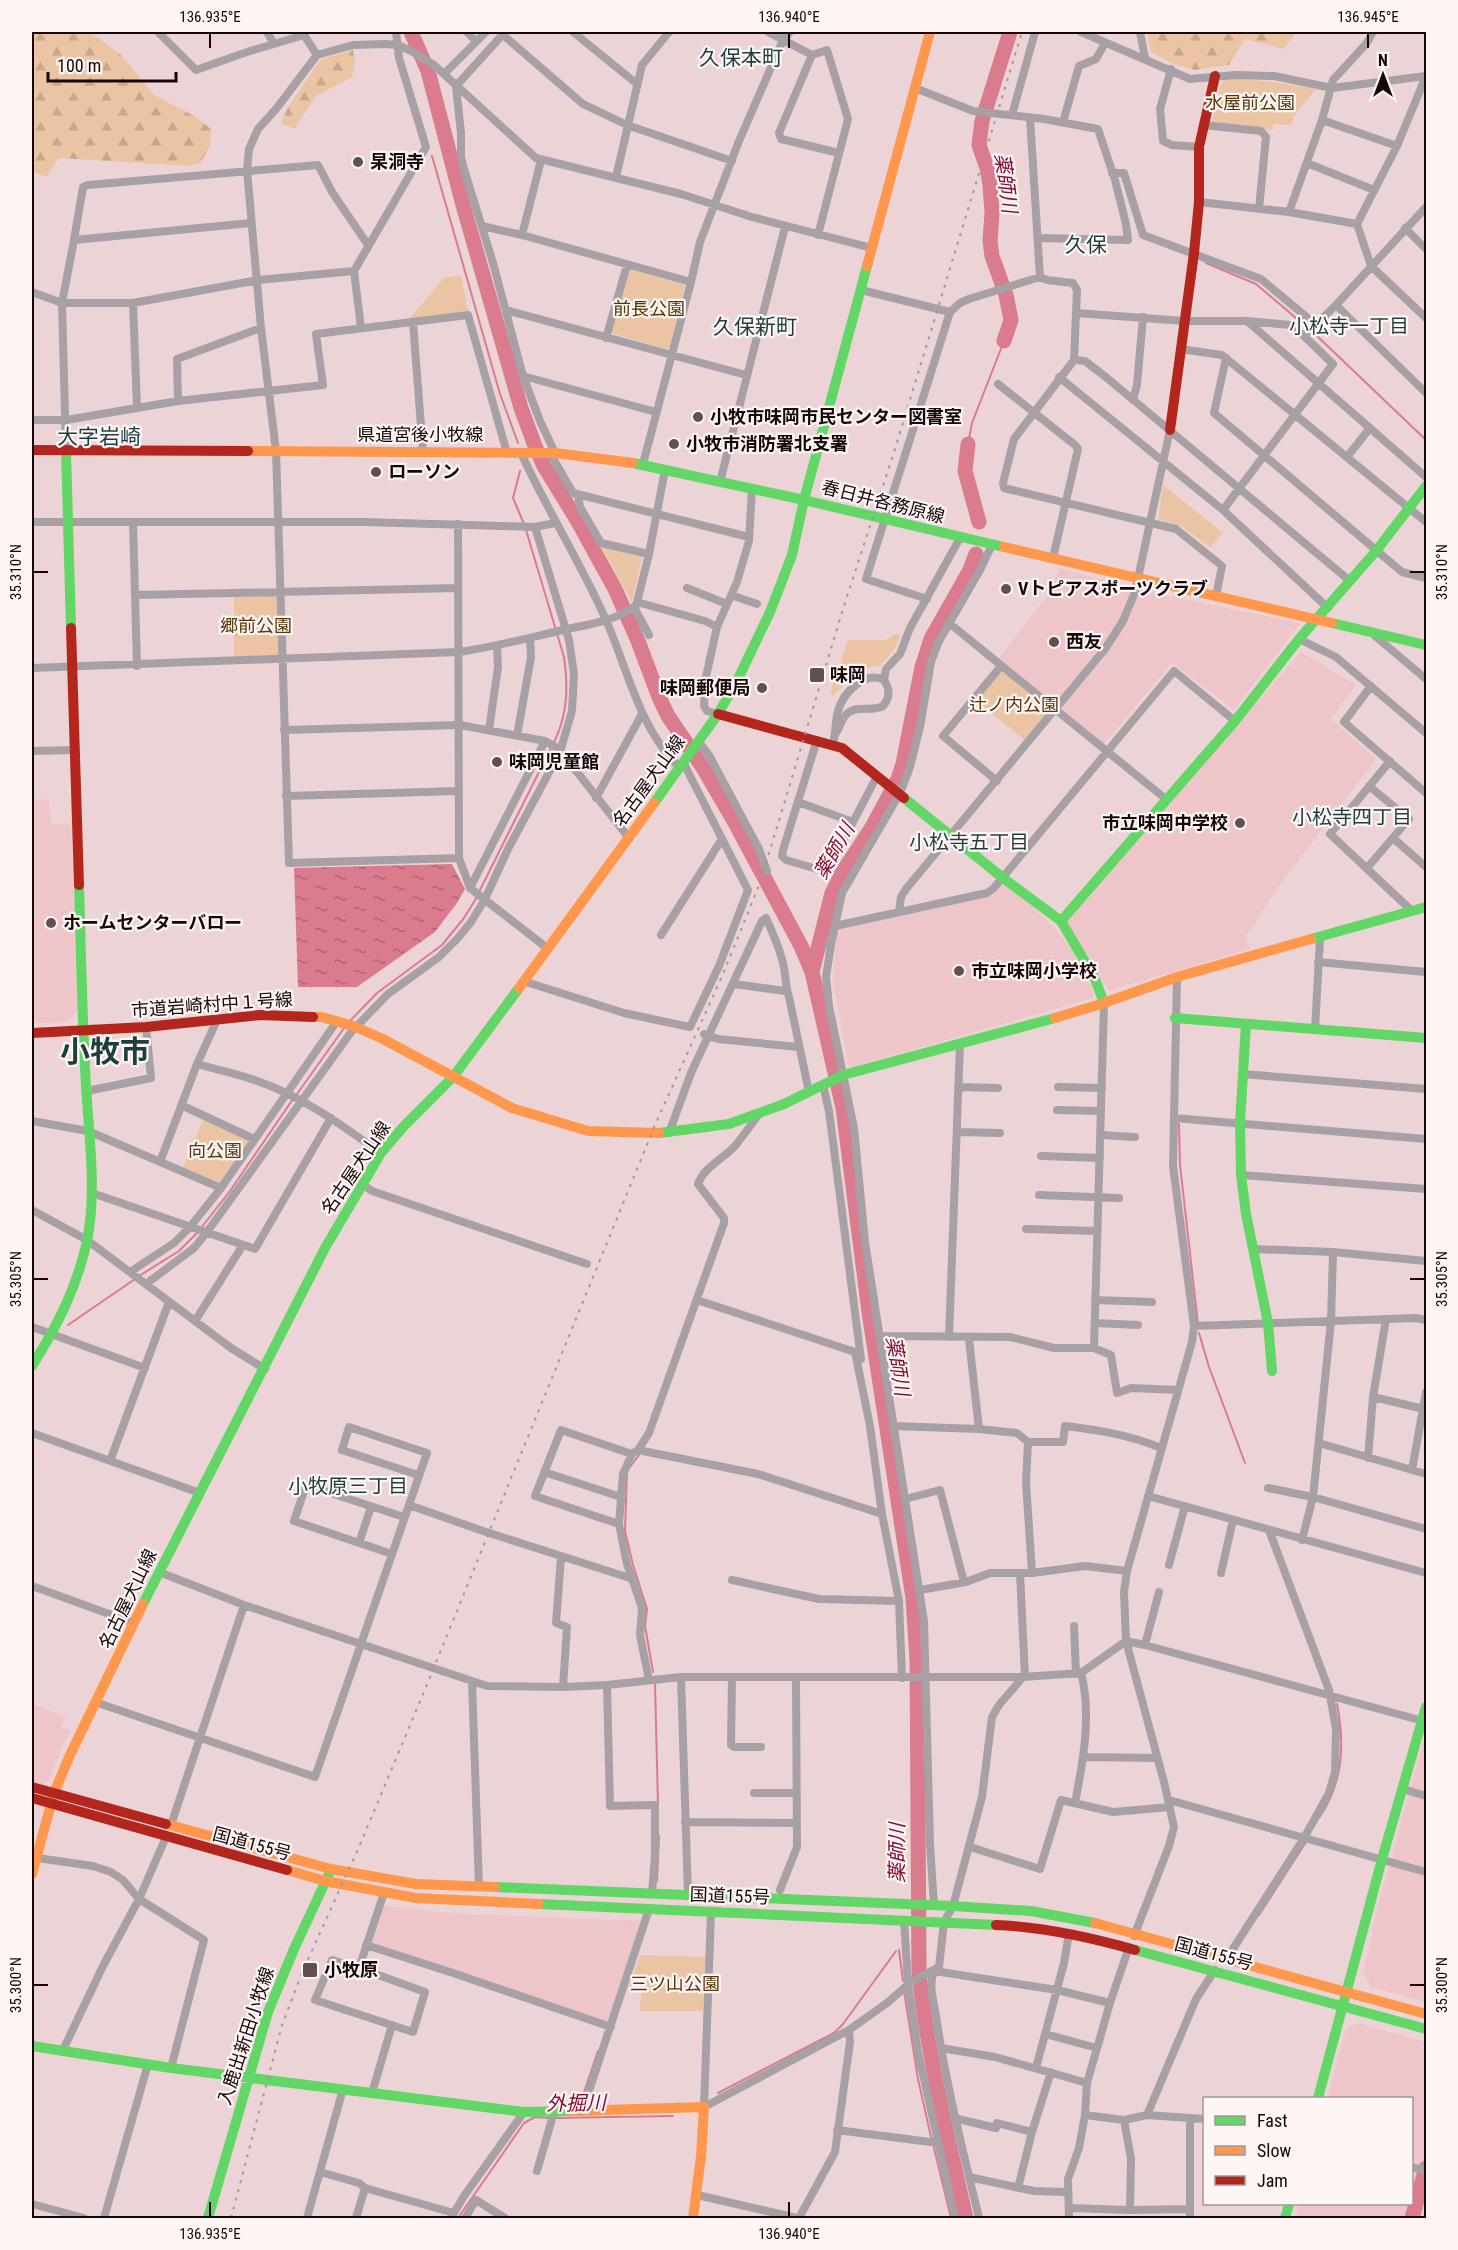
<svg xmlns="http://www.w3.org/2000/svg" width="1458" height="2250" viewBox="0 0 1458 2250" font-family="'Roboto Condensed','Noto Sans JP',sans-serif">
  <style>
    .built { fill: #eec6ca }
    .green { fill: #eac4a3 }
    .forest { fill: url(#forest-firs) }
    .water { fill: url(#water-ripples) }
    .lines { fill: none; stroke-linecap: round; stroke-linejoin: round }
    .stream { stroke: #da7c8e; stroke-width: 2 }
    .river { stroke: #da7c8e; stroke-width: 15 }
    .street { stroke: #a7a1a6; stroke-width: 8 }
    .fast { stroke: #63d668; stroke-width: 10 }
    .slow { stroke: #ff974d; stroke-width: 10 }
    .jam { stroke: #b3261e; stroke-width: 10 }
    .rail { stroke: #a2989a; stroke-width: 2; stroke-dasharray: 3 6; stroke-linecap: butt }
    .ticks { fill: none; stroke: #160709; stroke-width: 2 }
    .poi-dot { fill: #614f51; stroke: #fef5f5; stroke-width: 2 }
    .labels { text-anchor: middle; stroke-width: 4.5; stroke-linejoin: round; paint-order: stroke }
    .park-label { font-size: 18px; fill: #573705; stroke: #fef5f5 }
    .poi-label { font-size: 18px; font-weight: bold; fill: #160709; stroke: #fef5f5; text-anchor: start }
    .street-label { font-size: 18px; fill: #160709; stroke: #fef5f5 }
    .water-label { font-size: 20px; font-style: italic; fill: #850e34; stroke: #fef5f5 }
    .neighbourhood-label { font-size: 20px; fill: #1c3e3c; stroke: #fef5f5 }
    .quarter-label { font-size: 21px; fill: #1c3e3c; stroke: #fef5f5 }
    .town-label { font-size: 30px; font-weight: bold; fill: #1c3e3c; stroke: #fef5f5 }
    .neatline { fill: none; stroke: #160709; stroke-width: 2 }
    .ticks-label { font-size: 15px; text-anchor: middle; fill: #160709 }
  </style>
  <defs>
    <pattern id="forest-firs" width="22" height="20" patternUnits="userSpaceOnUse" patternTransform="scale(1.5)"><rect width="22" height="20" fill="#eac4a3"/><path d="M5 1l3.5 6h-7zM16 11l3.5 6h-7z" fill="#c8a78b"/></pattern>
    <pattern id="water-ripples" width="26" height="14" patternUnits="userSpaceOnUse" patternTransform="scale(1.5)"><rect width="26" height="14" fill="#da7c8e"/><path d="M2 4q2-2 4 0t4 0M15 11q2-2 4 0t4 0" fill="none" stroke="#b06472"/></pattern>
  </defs>
  <rect width="100%" height="100%" fill="#ecd4d6"/>
  <path class="built" d="M1059 568 1149 592 1300 623 1234 710 1172 663 1104 744 999 658 1052 589Z
    M1301 652 1356 685 1331 719 1376 759 1279 886 1246 936 1250 949 1109 991 1066 921Z
    M49 799 51 824 71 825 77 1011 66 1022 32 1023V800Z
    M1003 883 1025 900 1060 933 1078 961 1093 991V998L849 1068 833 982 837 929 994 895Z
    M32 1704 66 1717 61 1727 71 1731 61 1749 49 1781 43 1784 32 1781Z
    M1426 1731V2002L1371 1987 1363 1972 1373 1933 1371 1932Z
    M384 1906 463 1914 645 1921 610 2025 371 1946Z
    M1358 2023 1426 2042V2218H1295L1299 2204H1412V2098H1327L1346 2029Z"/>
  <path class="green" d="M1229 78 1274 82 1316 89 1294 116 1292 125 1273 124V130L1212 122 1221 84 1224 80Z
    M632 270 685 285 669 348 666 349 611 333 629 272Z
    M461 275 468 311 409 319 444 278Z
    M1163 485 1223 533 1210 547 1181 526 1158 519Z
    M601 546 642 557 632 602Z
    M273 596 277 598 279 654 275 656H234V597Z
    M898 633 900 637 894 650 880 666C859 666 848 681 833 696L830 693 848 640H886Z
    M1002 669 1052 709 1026 741 976 701Z
    M203 1120 249 1141 221 1183 183 1167Z
    M640 1955 705 1957 703 2011H640L641 1991 628 1990Z"/>
  <path class="forest" d="M32 32H90L121 55 154 95 196 117 211 129 210 146 200 163 187 166 59 158 46 177 32 171Z
    M1147 32H1295L1284 49 1245 39 1229 65 1195 70 1171 63 1150 51Z
    M353 50 355 63 352 77 316 96 294 129 281 123 288 107 321 59Z"/>
  <path class="water" d="M452 864 465 889 457 903 435 932 357 987H298L294 868Z"/>
  <g class="lines">
    <path class="stream" d="M432 156 500 394 518 443
      M1206 263 1256 284 1316 335 1426 440
      M968 444 972 423 1004 341
      M520 471 513 498 524 524
      M479 892 556 738C568 711 568 685 564 657L526 530
      M349 1022 377 993 442 945 464 918 477 897
      M297 1094 344 1028
      M1179 1124 1180 1165 1198 1324
      M201 1228 230 1191 293 1099
      M139 1276 179 1251 197 1233
      M68 1325 135 1279
      M1199 1333 1209 1367 1245 1463
      M32 1348 33 1347
      M630 1467 639 1455
      M627 1472 625 1531 633 1565 647 1609 645 1626 653 1672
      M655 1684 658 1804
      M1319 1818C1343 1783 1345 1745 1337 1704
      M657 1881 659 1836
      M1259 1915 1306 1842
      M912 1943 918 1940
      M899 1950 903 1981
      M904 1991 918 2079 931 2137
      M718 2093 834 2033 843 2024 896 1951
      M580 2104 598 2051
      M556 2118 673 2116
      M933 2144 951 2218
      M458 2218 524 2123 535 2117 550 2118"/>
    <path class="river" d="M411 32 428 71 463 205 521 408 535 446 544 466 577 520 615 589 638 641 659 697 668 716 702 766 734 821 801 946 812 972
      M1004 341 1011 320 1006 295 992 256 990 241 992 213 990 185 987 168 979 145 982 121 1010 32
      M968 444 965 471 979 522
      M966 2218C948 2137 927 2055 919 1972L917 1659 913 1598 869 1312 843 1108 812 972 832 893 842 873 871 829 898 779 903 764 922 667 931 639 970 570 976 554
      M1412 2218 1426 2168"/>
    <path class="street" d="M158 32 196 70 250 51 304 35
      M267 32 274 44
      M302 32 317 55 353 45 385 44 398 45 411 51 434 65 536 158 681 194 752 217 872 248
      M467 32 476 41
      M505 32 456 86 461 133V157L464 169 493 263 523 376 540 421 555 453
      M573 32 637 84
      M768 32 812 55 827 50 848 119 818 235
      M1081 32 1190 79 1235 75 1274 76 1332 88 1426 76
      M1140 32 1145 58
      M502 34 583 104 627 125 732 161
      M317 55 276 109 258 129 249 149 247 170 261 328 276 451 289 863 459 858
      M812 55 779 133 781 139 839 153
      M1171 69 1160 109 1163 141 1172 145 1199 147
      M444 74 486 32
      M1426 76 1397 146 1357 224 1371 266 1426 318
      M915 88 973 111 1044 119 1098 129 1115 180 1126 224 1128 240 1038 238
      M1012 115 1035 32
      M1030 118 1040 277
      M1322 120 1397 146
      M1063 122 1079 66 1096 59 1105 43
      M1203 125 1261 131 1266 137 1259 209
      M541 160 522 235 691 282
      M1307 163 1374 190
      M1112 173H1124L1143 235 1261 279 1315 324
      M616 177 642 65 669 32
      M1199 202 1289 212 1357 224
      M1289 212 1322 120 1333 80 1366 44 1373 32
      M482 226 522 235
      M1405 228 1426 249
      M74 240 83 187 88 185 318 165 332 192 368 245
      M861 290 950 312
      M32 292 62 303H133L137 408
      M133 303 258 280 354 271
      M1336 305 1426 393
      M506 310 746 375
      M1077 313 1184 321H1247L1290 325 1304 336 1333 364 1223 510
      M1247 321 1426 477
      M413 322 423 452
      M361 328 354 271 426 147 399 58 396 32
      M1304 336 1336 305 1426 207
      M606 338 627 265
      M1180 349 1222 355 1426 522
      M1226 358 1214 413 1402 572 1426 578
      M1074 360 1085 361 1107 378 1350 581
      M523 376 656 412
      M1059 377 1223 510 1328 608
      M998 384 1075 445 1078 449 1053 558
      M1133 400 1137 385 1143 317
      M178 401 177 359 261 328
      M32 420H66L178 401 323 385 316 334 468 315 507 453
      M66 451 62 303 74 240 251 223
      M521 453C547 510 581 563 606 620 628 670 639 728 679 767
      M550 453 573 493 749 537
      M1347 457 1370 428
      M643 464 691 282 700 242 739 141 783 40 790 32
      M665 470 649 554 637 602 705 621 717 627
      M720 482 785 227
      M578 495 580 507 601 543 649 554
      M32 522H364L535 527 555 523
      M133 523 137 666
      M458 524 459 858 470 888 547 948
      M687 588 727 604
      M135 595 458 588
      M731 595 757 604
      M927 599 866 579 950 312 960 303 969 299 1040 277 1047 280 1073 283 1077 290 1074 360 1014 439 1003 483 1004 488 1176 529 1222 566 1216 596
      M634 607 649 635
      M949 623 1167 800
      M1375 636 1426 679
      M1299 639 1336 657 1426 733
      M32 668 459 652C494 647 528 638 563 630 588 624 615 622 636 605L637 602
      M884 680 886 669 900 654 910 628 960 538
      M1371 686 1344 722 1426 793
      M718 714 707 711 704 706 705 681 717 627 737 582 749 541 752 489
      M284 730 460 725 545 741 559 749 629 838
      M489 730 498 667 497 646
      M517 736 531 657 530 639
      M817 740 783 850 782 856 786 860 827 872 877 776
      M698 741 709 755 759 849 767 871
      M833 744C836 733 835 721 838 711 843 693 865 670 884 680 890 689 890 698 883 706 871 713 854 703 845 716 840 722 840 729 835 734
      M32 751 75 750
      M1390 761 1330 834 1412 911
      M997 781 943 736 1001 666
      M286 796 459 791
      M596 798 642 714
      M798 802 853 822
      M1393 838 1426 867
      M1367 868 1409 819 1369 786
      M470 888 545 741
      M899 912 901 897 906 889 1105 649 1123 621 1135 592 1170 430
      M835 926 987 893 993 889 1174 671 1235 721
      M661 935 722 839
      M828 945H831L842 893 900 793 910 767 920 727 931 662 938 643 980 570 992 545
      M831 945 826 977 829 1006 854 1128 865 1242 924 1621 930 1845 934 1905
      M1318 962 1426 972
      M523 981 624 1013 690 1027 719 966 748 890 683 762
      M734 984 785 991
      M1315 1029 1320 939
      M704 1034 718 1039 798 1047
      M197 1064C218 1070 240 1074 260 1082 305 1098 343 1126 381 1153
      M1243 1074 1426 1089
      M823 1085 829 1111 861 1359
      M958 1087 998 1088
      M1058 1087 1102 1088
      M87 1091 151 1078 146 1027
      M181 1105 254 1139
      M1057 1110 1101 1111
      M1174 1118 1426 1139
      M32 1121 88 1131 221 1188
      M957 1132 1000 1133
      M669 1133 691 1073 762 921 766 918C772 931 778 945 782 959 786 972 785 986 789 997L809 1092
      M1101 1135 1135 1137
      M1041 1156 1100 1158
      M160 1162 197 1064 217 1020
      M1241 1175 1426 1189
      M362 1184 372 1191 587 1264
      M92 1193 255 1249 331 1118
      M1039 1195 1119 1198
      M32 1210 87 1240 231 1348 265 1369
      M1026 1229 1098 1231
      M1254 1249 1333 1252 1426 1261
      M130 1272 174 1243 190 1227 221 1188 337 1021
      M146 1284 194 1248 207 1232 352 1031 388 994 439 957 458 938 471 922 485 899 508 849 560 752 572 711 574 674 569 640 535 527
      M697 1300 855 1352 870 1426 882 1514 899 1601 902 1678
      M1095 1300 1152 1302
      M195 1321 243 1245
      M1095 1323 1138 1325
      M1194 1326 1416 1318 1426 1320
      M32 1327 145 1368
      M879 1336 1010 1337 1054 1348H1094L1111 1355 1117 1393 1131 1388 1178 1390
      M949 1337 960 1044
      M969 1339 979 1429
      M1094 1348 1104 1003
      M1373 1397 1424 1409
      M893 1426 979 1429 1017 1433 1028 1442H1063L1065 1426C1098 1430 1130 1435 1161 1448
      M32 1433 200 1493
      M1028 1442 1026 1482 1032 1573
      M1319 1443 1426 1474
      M638 1450 758 1474 882 1514
      M1368 1458 1373 1397 1386 1319
      M110 1461 169 1302
      M1412 1470 1426 1392
      M544 1472 621 1497
      M1268 1488 1313 1497 1426 1529
      M1148 1496 1426 1573
      M905 1499 940 1490 964 1582
      M409 1505 483 1531 633 1579
      M619 1524 535 1496 561 1430 632 1454
      M1302 1540 1313 1497 1331 1321 1333 1252
      M359 1543 371 1507
      M392 1554 294 1521 306 1485 404 1517
      M561 1557 556 1623 567 1627 563 1687
      M1169 1565 1185 1506
      M159 1572 244 1605 487 1686 563 1687 607 1685 681 1677H1023L1081 1673 1126 1641 1145 1645 1423 1721
      M1020 1573 1025 1677
      M1221 1573 1233 1520
      M732 1580 819 1599 899 1601
      M32 1586 134 1623
      M920 1590 966 1582 990 1573H1032L1085 1566 1127 1571
      M1074 1626 1076 1674
      M1145 1645 1159 1592
      M681 1677 688 1895
      M732 1677 731 1745 734 1747H761
      M649 1680 640 1635 642 1608 627 1564 619 1524 623 1474 632 1454 638 1450 649 1433 724 1223V1218L698 1184C704 1167 723 1159 735 1146 743 1136 751 1125 759 1114
      M472 1681 479 1887
      M607 1685 610 1806 655 1805V1855L652 1893
      M95 1702 315 1777 427 1453 349 1427 342 1450 418 1475
      M1084 1757 1157 1758
      M1403 1789 1426 1796
      M754 1793H796
      M1169 1800 1426 1872
      M1075 1803C1083 1762 1092 1714 1081 1673
      M685 1822 796 1823
      M171 1825 244 1605
      M970 1847 1040 1869 1061 1800 1113 1812 1170 1807
      M37 1858 93 1866 111 1872 123 1880 139 1899 204 1940 171 2068
      M780 1890 797 1847 796 1678
      M904 1920 908 1984 918 2052 955 2218
      M1134 1936 1169 1846 1174 1827 1164 1782 1126 1641 1124 1592 1127 1571 1192 1342 1194 1326 1173 1166 1177 977
      M366 1945 453 1973 611 2027
      M1231 1952 1304 1838 1329 1793 1335 1772 1336 1729 1329 1690 1269 1530
      M359 1968 332 1960 315 2000 413 2032 425 1992 359 1968 384 1893
      M934 1971C928 1984 934 2003 936 2016 946 2085 963 2151 979 2218
      M934 1971 1057 1990 1110 2003
      M1045 2034 1097 2048
      M941 2048 995 2057 1087 2083
      M62 2052 103 1966 139 1899 166 1837
      M1036 2068 1064 1963 1069 1933
      M372 2093 392 2025
      M704 2107 849 2030 887 2003 911 1982 939 1967 944 1922 953 1906 982 1797 992 1717 999 1705 1023 1677
      M704 2107 711 1912
      M582 2112 649 1909
      M1085 2115 1124 2120
      M1147 2115 1196 1999 1215 1970
      M954 2118 996 2128 997 2123 1032 2132
      M837 2130 930 2142 937 2141
      M1412 2167 1426 2171
      M537 2171 554 2112
      M320 2172 359 2183 365 2188 454 2213
      M969 2177 1034 2191 1067 2192
      M1018 2188 1032 2132 1051 2072
      M697 2195 797 2218
      M32 2204 84 2218
      M1069 2208 1130 2210 1190 2209
      M1130 2210 1131 2159 1124 2120 1147 2115 1204 2119
      M104 2218 148 2064
      M307 2218 343 2089
      M356 2218 365 2188
      M451 2218 464 2196 524 2112
      M465 2218 476 2200 505 2218
      M799 2218 835 2152 850 2042 849 2030
      M1069 2218 1068 2179 1079 2148 1085 2115 1087 2083 1110 2003 1129 1947
      M1190 2218V2118"/>
    <path class="fast" d="M867 266 804 500 1004 547
      M66 451 71 628
      M633 463 804 500 792 555 770 612 737 681 718 714 654 803
      M1332 623 1426 645
      M904 798 1003 878 1061 921 1095 979 1104 1003
      M1061 921 1235 721 1299 639 1376 551 1426 486
      M1311 939 1426 907
      M1175 1018 1426 1038
      M1246 1024 1240 1123 1241 1175 1246 1214 1268 1323 1272 1371
      M659 1133 729 1124 784 1104 843 1075 1055 1018
      M32 1366C58 1324 76 1290 87 1241 97 1191 89 1137 86 1086 82 1019 81 952 79 885
      M143 1604 325 1248 381 1153 404 1126 453 1077 519 988
      M495 1887 953 1906 1031 1911 1095 1923
      M539 1904 996 1925
      M1135 1950 1426 2029
      M32 2046 171 2068 524 2112 571 2111
      M1318 2098 1382 1859 1426 1707
      M208 2218 268 2012 294 1949 329 1874
      M1285 2218 1289 2204"/>
    <path class="slow" d="M867 266 930 32
      M248 451 555 453 633 463
      M1004 547 1332 623
      M519 988 654 803
      M313 1017H322L353 1026 381 1038 512 1108 588 1131 659 1133
      M1055 1018 1104 1003 1177 977 1311 939
      M166 1824 331 1869 416 1884 495 1887
      M287 1870 325 1881 416 1898 539 1904
      M32 1874 54 1793 70 1755 143 1604
      M1095 1923 1426 2014
      M571 2111 704 2107 701 2156 693 2218"/>
    <path class="jam" d="M1170 430 1194 253 1199 202V147L1215 76
      M32 450 248 451
      M71 628 79 885
      M718 714 842 748 904 798
      M32 1033 146 1027 260 1015 313 1017
      M32 1787 166 1824
      M32 1798 287 1870
      M996 1925C1044 1927 1089 1937 1135 1950"/>
    <path class="rail" d="M231 2218 282 2025 304 1968 359 1847 426 1687 655 1125 723 974 760 883 844 606 895 449 1022 32"/>
  </g>
  <path class="ticks" d="M210 33V48M789 33V48M1368 33V48M33 572H48M1410 572H1425M33 1279H48M1410 1279H1425M33 1985H48M1410 1985H1425M210 2202V2217M789 2202V2217"/>
  <g class="poi-dot">
    <circle cx="358" cy="162" r="6"/>
    <circle cx="698" cy="417" r="6"/>
    <circle cx="674" cy="444" r="6"/>
    <circle cx="376" cy="472" r="6"/>
    <circle cx="1006" cy="589" r="6"/>
    <circle cx="1054" cy="642" r="6"/>
    <rect x="809" y="667" width="16" height="16" rx="3"/>
    <circle cx="762" cy="688" r="6"/>
    <circle cx="497" cy="762" r="6"/>
    <circle cx="1240" cy="823" r="6"/>
    <circle cx="51" cy="923" r="6"/>
    <circle cx="959" cy="971" r="6"/>
    <rect x="302" y="1962" width="16" height="16" rx="3"/>
  </g>
  <g class="labels">
    <g class="park-label">
      <text x="1250" y="109">水屋前公園</text>
      <text x="649" y="315">前長公園</text>
      <text x="256" y="632">郷前公園</text>
      <text x="1014" y="711">辻ノ内公園</text>
      <text x="215" y="1157">向公園</text>
      <text x="675" y="1990">三ツ山公園</text>
    </g>
    <g class="poi-label">
      <text x="370" y="168">杲洞寺</text>
      <text x="710" y="423">小牧市味岡市民センター図書室</text>
      <text x="686" y="450">小牧市消防署北支署</text>
      <text x="388" y="478">ローソン</text>
      <text x="1018" y="595">Vトピアスポーツクラブ</text>
      <text x="1066" y="648">西友</text>
      <text x="830" y="681">味岡</text>
      <text x="750" y="694" text-anchor="end">味岡郵便局</text>
      <text x="509" y="768">味岡児童館</text>
      <text x="1228" y="829" text-anchor="end">市立味岡中学校</text>
      <text x="63" y="929">ホームセンターバロー</text>
      <text x="971" y="977">市立味岡小学校</text>
      <text x="324" y="1976">小牧原</text>
    </g>
    <g class="street-label">
      <text x="420" y="441">県道宮後小牧線</text>
      <text transform="translate(883 502) rotate(14)" y="6">春日井各務原線</text>
      <text transform="translate(649 781) rotate(-54)" y="6">名古屋犬山線</text>
      <text transform="translate(212 1005) rotate(-4)" y="6">市道岩崎村中１号線</text>
      <text transform="translate(356 1168) rotate(-56)" y="6">名古屋犬山線</text>
      <text transform="translate(128 1599) rotate(-64)" y="6">名古屋犬山線</text>
      <text transform="translate(252 1844) rotate(15)" y="6">国道155号</text>
      <text transform="translate(730 1896) rotate(2)" y="6">国道155号</text>
      <text transform="translate(1214 1954) rotate(15)" y="6">国道155号</text>
      <text transform="translate(246 2036) rotate(-72)" y="6">入鹿出新田小牧線</text>
    </g>
    <g class="water-label">
      <text transform="translate(1006 183) rotate(82)" y="7">薬師川</text>
      <text transform="translate(834 851) rotate(-60)" y="7">薬師川</text>
      <text transform="translate(898 1366) rotate(81)" y="7">薬師川</text>
      <text transform="translate(897 1853) rotate(-90)" y="7">薬師川</text>
      <text transform="translate(576 2103) rotate(-1)" y="7">外掘川</text>
    </g>
    <g class="neighbourhood-label">
      <text x="1349" y="333">小松寺一丁目</text>
      <text x="1352" y="824">小松寺四丁目</text>
      <text x="969" y="849">小松寺五丁目</text>
      <text x="348" y="1493">小牧原三丁目</text>
    </g>
    <g class="quarter-label">
      <text x="741" y="65">久保本町</text>
      <text x="1086" y="252">久保</text>
      <text x="755" y="334">久保新町</text>
      <text x="99" y="444">大字岩崎</text>
    </g>
    <g class="town-label">
      <text x="105" y="1062">小牧市</text>
    </g>
  </g>
  <rect width="1458" height="2250" fill="none" stroke="#fef5f5" stroke-width="66"/>
  <rect x="1203" y="2097" width="210" height="108" fill="#fef5f5" stroke="#a19697" stroke-width="1.5"/>
  <rect x="1215" y="2116" width="30" height="9" fill="#63d668" stroke="#a19697" stroke-width="1.5"/>
  <text x="1257" y="2127" font-size="18" fill="#160709">Fast</text>
  <rect x="1215" y="2146" width="30" height="9" fill="#ff974d" stroke="#a19697" stroke-width="1.5"/>
  <text x="1257" y="2157" font-size="18" fill="#160709">Slow</text>
  <rect x="1215" y="2176" width="30" height="9" fill="#b3261e" stroke="#a19697" stroke-width="1.5"/>
  <text x="1257" y="2187" font-size="18" fill="#160709">Jam</text>
  <g transform="translate(1383 75)" stroke="#fef5f5" stroke-width="4.5" paint-order="stroke">
  <path d="M0-4.5L10 22L0 15L-10 22Z" fill="#160709"/>
  <text y="-9" font-size="16" font-weight="bold" text-anchor="middle" fill="#160709">N</text>
  </g>
  <path d="M48 72v9h128v-9" fill="none" stroke="#160709" stroke-width="3"/>
  <text x="57" y="72" font-size="18" fill="#160709" stroke="#fef5f5" stroke-width="4.5" paint-order="stroke">100 m</text>
  <rect x="33" y="33" width="1392" height="2184" class="neatline"/>
  <g class="ticks-label">
    <text x="210" y="22">136.935°E</text>
    <text x="789" y="22">136.940°E</text>
    <text x="1368" y="22">136.945°E</text>
    <text transform="translate(16 572) rotate(-90)" y="5">35.310°N</text>
    <text transform="translate(1442 572) rotate(-90)" y="5">35.310°N</text>
    <text transform="translate(16 1279) rotate(-90)" y="5">35.305°N</text>
    <text transform="translate(1442 1279) rotate(-90)" y="5">35.305°N</text>
    <text transform="translate(16 1985) rotate(-90)" y="5">35.300°N</text>
    <text transform="translate(1442 1985) rotate(-90)" y="5">35.300°N</text>
    <text x="210" y="2239">136.935°E</text>
    <text x="789" y="2239">136.940°E</text>
  </g>
</svg>
